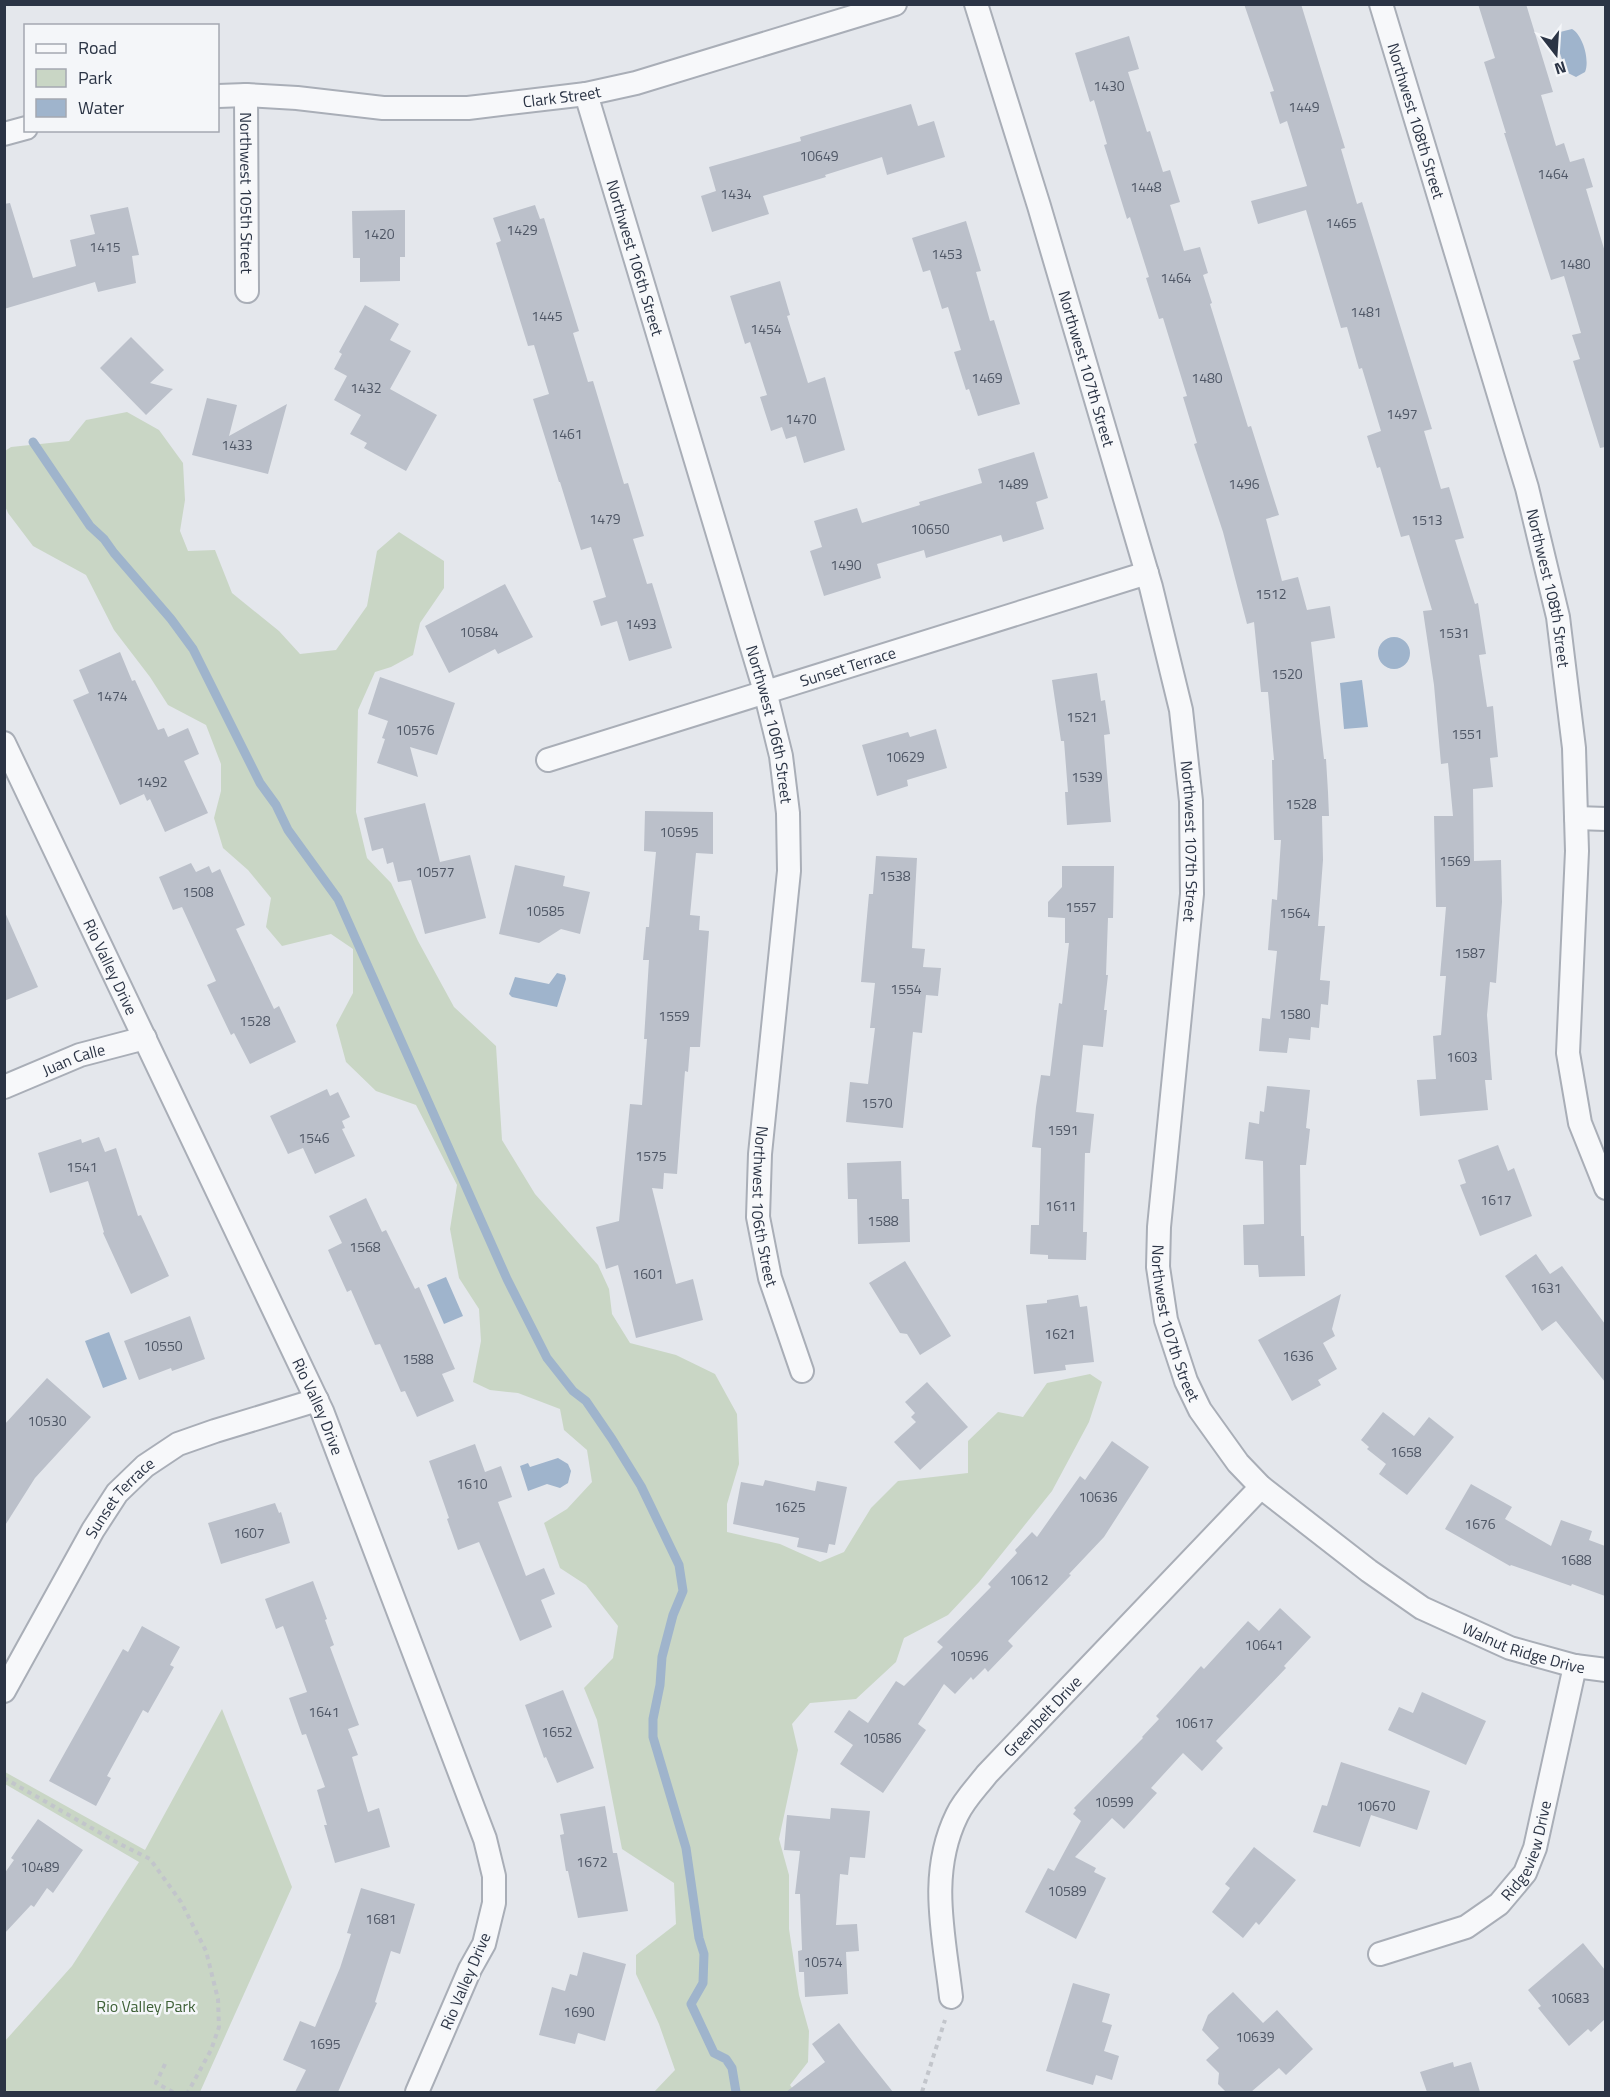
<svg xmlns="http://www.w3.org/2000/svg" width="1610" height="2097" viewBox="0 0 1610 2097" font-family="'Titillium Web',sans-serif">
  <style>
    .green { fill: #c9d6c5 }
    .water { fill: #9fb4cc }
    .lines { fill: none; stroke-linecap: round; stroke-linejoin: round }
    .stream { stroke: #9fb4cc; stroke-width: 9 }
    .building { fill: #bbc0ca }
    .minor-casing { stroke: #a9aeb7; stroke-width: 26 }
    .path { stroke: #c2c5cb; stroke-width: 4; stroke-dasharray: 4.5 4.5; stroke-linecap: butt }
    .minor { stroke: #f7f8fa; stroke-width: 22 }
    .labels { text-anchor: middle; stroke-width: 5; stroke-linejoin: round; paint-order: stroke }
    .number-label { font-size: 14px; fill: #4f5766 }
    .street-label { font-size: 16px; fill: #2b3445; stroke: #f4f6f9 }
    .park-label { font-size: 16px; fill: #3f6138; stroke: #f4f6f9 }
  </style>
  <rect width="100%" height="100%" fill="#e4e7ec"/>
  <path class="green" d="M127 412 159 430 183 463 185 500 180 531 188 551 215 550 232 593 279 631 300 654 336 650 367 606 377 551 399 532 444 561V588L420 623 413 655 391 667 375 672 358 710 356 812 367 858 391 883 418 941 454 1007 496 1046 502 1140 535 1194 598 1265 609 1289 612 1314 630 1343 676 1355 715 1374 737 1414 739 1464 727 1504V1532L780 1544 820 1562 844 1552 871 1508 898 1481 968 1473V1441L998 1412 1023 1417 1047 1383 1090 1374 1102 1382 1089 1422 1052 1491 979 1582 948 1615 904 1638 896 1662 856 1699 810 1703 792 1724 798 1750 779 1839 789 1875V1929L799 1995 809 2031 808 2062 790 2085 795 2092H654L675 2070 659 2024 636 1974V1955L676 1924 674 1883 622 1849 597 1720 584 1688 613 1658 618 1626 586 1585 560 1568 544 1523 567 1509 592 1482 587 1450 564 1430 560 1409 518 1393 490 1390 473 1382 481 1341 479 1309 459 1278 450 1229 457 1185 416 1105 376 1091 346 1062 336 1025 353 993V949L331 934 282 946 266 927 271 898 248 870 223 848 214 818 221 791V764L206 725 168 705 150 677 114 630 86 575 33 546 8 513 5 506V451L11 447 69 441 86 420Z
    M222 1709 292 1887 200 2092H5V2041L72 1966 139 1862 5 1784V1772L145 1850Z"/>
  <path class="water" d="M1572 29C1583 35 1590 61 1585 72L1576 77 1566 72 1556 41 1560 32Z
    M1378 653a16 16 0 1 1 32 0a16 16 0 1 1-32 0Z
    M1362 680 1368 727 1344 729 1340 683Z
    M557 973 565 975 566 979 557 1007 512 997 509 994 515 977 549 984Z
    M446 1277 463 1316 444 1324 427 1285Z
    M109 1332 127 1379 103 1388 85 1341Z
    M558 1458 568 1464 571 1471 568 1483 560 1488 547 1484 528 1491 520 1466 528 1463 530 1467Z"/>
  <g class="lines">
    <path class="stream" d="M33 442 90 526 104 539 114 553 171 619 193 649 260 783 276 805 288 830 338 899 507 1279 547 1358 573 1391 586 1401 612 1439 641 1486 679 1565 683 1591 673 1615 662 1657 660 1685 653 1719V1737L686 1848 699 1938 704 1954 703 1983 691 2004 714 2053 726 2059 732 2068 736 2092"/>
  </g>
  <path class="building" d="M1244 4H1301L1345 148 1341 149 1357 204 1362 202 1432 429 1424 431 1441 489 1449 487 1464 538 1455 540 1475 604 1478 603 1486 654 1479 655 1487 707 1493 706 1498 757 1490 758 1493 787 1473 789 1474 861 1501 860 1502 902 1496 983 1490 982 1487 1015 1492 1080H1485L1488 1110 1420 1116 1417 1080 1436 1079 1433 1036 1441 1035 1446 976H1440L1446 907H1436L1434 816H1453L1448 763 1441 764 1434 685 1423 611 1432 610 1409 535 1401 537 1380 467 1377 468 1367 436 1381 431 1362 368 1359 369 1347 327 1341 328 1306 210 1258 224 1251 201 1307 186 1287 121 1280 124 1270 92 1274 91Z
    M1478 4H1526L1553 92 1541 95 1556 146 1564 143 1570 162 1584 158 1593 187 1586 189 1605 252V447L1600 448 1573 361 1580 359 1572 335 1581 333 1564 276 1551 280 1504 133H1506L1484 62 1495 58Z
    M1129 36 1139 69 1128 72 1147 132 1150 131 1163 172 1170 170 1180 202 1170 205 1184 251 1200 247 1208 273 1203 275 1212 303 1210 304 1248 427 1251 426 1279 515 1266 519 1282 581 1298 577 1307 610 1330 606 1335 638 1311 642 1324 759H1326L1328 792 1329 816H1322L1323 860 1318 926H1325L1320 980 1330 981 1328 1005 1321 1004 1319 1028 1311 1027 1310 1040 1289 1038 1287 1053 1259 1051 1262 1018 1270 1019 1277 951 1268 950 1272 899 1277 900 1281 840H1274L1272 760H1274L1268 692H1261L1254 622 1247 624 1223 532 1194 444 1197 443 1183 397 1187 396 1163 318 1159 319 1146 278 1149 277 1130 217 1127 219 1104 145 1107 144 1094 100 1090 102 1075 53Z
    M911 104 918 126 934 121 945 157 887 175 882 157 825 175 826 177 763 196 769 214 712 232 701 196 716 191 709 167 801 141 800 137Z
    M10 203 33 278 76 266 70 240 95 234 90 215 128 207 139 255 132 256 136 283 98 292 95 282 4 309V204Z
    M535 205 540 219 544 218 579 331 573 333 588 382 593 381 624 484 628 483 644 536 633 539 647 584 652 583 672 648 629 661 617 621 601 626 593 601 606 597 591 547 581 550 560 482H559L533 399 549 394 534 345 528 346 496 243 501 241 493 218Z
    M405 210V257H400V281L360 282V258H353L352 211Z
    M966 221 981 271 976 272 990 321 994 320 1020 404 978 416 969 389 966 390 954 352 961 350 948 307 942 309 930 270 923 272 912 238Z
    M780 281 790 315 787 316 808 383 825 377 845 450 804 463 796 436 786 439 782 427 771 431 760 397 767 395 750 342 745 344 730 296Z
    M365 305 399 324 390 340 411 351 390 389 437 415 406 471 364 448 367 443 350 434 361 415 334 400 347 376 334 369 342 354 339 352Z
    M131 337 164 370 150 383 173 389 146 415 100 368Z
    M207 398 237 405 229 436 287 404 268 474 192 455Z
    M1034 452 1048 498 1036 502 1044 529 1003 542 1001 535 926 558 924 550 877 564 881 578 824 596 810 551 822 547 814 521 857 508 862 523 920 505 919 502 982 483 978 469Z
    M505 584 533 637 498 654 495 649 449 673 425 626Z
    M120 652 132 681 135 680 158 730 164 728 168 737 188 728 199 754 184 761 208 813 165 832 150 799 147 801 144 794 120 805 73 700 89 693 79 670Z
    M1097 673 1101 701 1105 700 1110 734 1104 735 1111 822 1067 825 1065 792H1068L1064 741H1061L1052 680Z
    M380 677 455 703 437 755 410 747 418 777 377 763 385 739 382 738 388 721 368 714Z
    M936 729 947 768 907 780 908 786 877 796 862 745 908 732 910 737Z
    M425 803 440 862 470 855 486 918 425 934 411 880 398 882 393 862 387 864 383 848 372 851 364 818Z
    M645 811 713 812V854L696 853 690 915 700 916 699 930 709 931 700 1047H690L688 1072 685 1071 677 1174 664 1173 663 1189 652 1188 676 1284 693 1279 703 1320 636 1338 618 1265 606 1269 596 1227 619 1221 630 1104 642 1105 647 1039H644L649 960H643L646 927H649L656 852 644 851Z
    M876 856 917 858 912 948 925 949 923 967 941 968 938 996 926 995 922 1033 913 1032 903 1128 846 1122 850 1082 868 1084 875 1028H870L875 983 861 982 869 894H873Z
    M191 863 196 872 209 866 212 873 220 869 245 925 236 929 274 1009 279 1006 296 1042 250 1064 234 1033 231 1035 207 985 216 981 182 907 173 910 159 877Z
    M515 865 565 876 563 886 590 892 580 934 561 929 539 943 499 934Z
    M1062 866H1114L1113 918H1108L1106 975H1108L1104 1010H1107L1103 1047 1083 1045 1076 1112 1094 1114 1090 1153H1085L1083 1232H1087L1086 1260 1048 1259V1255L1030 1254 1031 1225H1039L1041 1148 1032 1147 1036 1107 1041 1075 1050 1076 1059 1003 1062 1004 1069 943H1065V918L1048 917V902L1062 887Z
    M4 910 38 987 4 1001Z
    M1267 1086 1310 1090 1306 1128 1310 1129 1306 1165H1300L1301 1236H1304L1305 1276 1259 1277 1258 1265H1244L1243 1225 1264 1224 1263 1161 1245 1159 1249 1122 1259 1124 1260 1111 1264 1112Z
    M327 1089 330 1096 338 1092 350 1117 342 1121 345 1128 342 1129 355 1156 315 1174 303 1148 288 1154 270 1116Z
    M99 1137 105 1152 116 1148 138 1216 141 1215 169 1276 131 1294 103 1233 104 1232 88 1181 50 1193 38 1153 81 1139 82 1143Z
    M1498 1145 1508 1171 1514 1168 1532 1216 1480 1236 1460 1185 1466 1183 1458 1160Z
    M901 1161 902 1199H909L910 1242 858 1244 857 1199H848L847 1163Z
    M366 1198 382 1232 386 1230 415 1289 419 1287 455 1369 442 1374 454 1401 417 1417 405 1391 401 1392 380 1344 375 1345 351 1290 347 1292 328 1250 342 1243 329 1216Z
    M1536 1254 1550 1274 1562 1266 1605 1324V1382L1556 1321 1542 1331 1505 1276Z
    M905 1261 951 1336 920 1355 907 1334 900 1333 869 1283Z
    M1341 1294 1332 1329 1335 1336 1323 1343 1337 1369 1318 1380 1321 1385 1292 1401 1258 1340Z
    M1078 1295 1080 1307 1087 1306 1094 1362 1065 1365 1066 1370 1034 1374 1026 1305 1047 1303V1300Z
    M190 1316 205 1359 172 1371 171 1368 139 1380 124 1341Z
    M47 1378 91 1417 35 1478 4 1527V1425Z
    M927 1382 968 1427 920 1470 894 1442 916 1422 911 1417 915 1413 905 1402Z
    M1383 1412 1414 1436 1429 1417 1454 1437 1407 1495 1379 1474 1386 1464 1367 1449 1369 1447 1361 1440Z
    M1112 1441 1149 1467 1104 1537 1069 1574 1071 1575 1008 1641 1013 1646 988 1672 985 1668 973 1680 971 1677 955 1694 944 1684 918 1724 926 1730 883 1793 840 1764 853 1745 834 1732 849 1710 868 1723 896 1681 904 1686 943 1647 937 1642 991 1587 988 1584 1017 1553 1015 1550 1032 1532 1037 1537 1080 1476 1085 1480Z
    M475 1444 485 1472 501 1466 512 1497 498 1502 526 1576 544 1568 555 1594 541 1600 552 1627 520 1641 479 1542 458 1550 447 1519 449 1518 429 1461Z
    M765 1480 815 1491 817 1481 847 1487 835 1545 829 1544 827 1553 797 1547 799 1538 733 1524 741 1482 763 1486Z
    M1471 1484 1512 1507 1505 1519 1551 1546 1561 1520 1592 1531 1589 1540 1605 1546V1596L1572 1584 1571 1586 1511 1565 1510 1566 1445 1529Z
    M275 1503 279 1513 281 1512 290 1543 221 1564 208 1523Z
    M313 1581 327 1619 325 1620 334 1645 330 1647 359 1725 348 1729 358 1755 352 1757 368 1812 379 1808 390 1847 335 1863 324 1825H327L317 1790 325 1787 306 1734 302 1735 289 1698 307 1692 283 1626 276 1629 265 1599Z
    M1280 1608 1311 1637 1284 1666 1286 1668 1216 1741 1223 1748 1202 1771 1183 1753 1151 1788 1157 1793 1124 1829 1112 1818 1075 1857 1096 1868 1094 1872 1106 1878 1076 1939 1025 1912 1048 1868 1054 1871 1081 1821 1073 1814 1076 1810 1074 1808 1143 1738 1142 1737 1159 1719 1156 1716 1176 1694 1201 1666 1204 1669 1248 1621 1259 1631Z
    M142 1626 180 1647 170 1665 174 1667 148 1713 143 1710 107 1776 111 1778 96 1806 49 1781 123 1649 128 1652Z
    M563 1690 594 1768 557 1783 546 1757 544 1758 525 1705Z
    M1422 1692 1486 1721 1466 1765 1388 1730 1399 1707 1413 1713Z
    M1341 1762 1430 1791 1417 1830 1371 1815 1360 1847 1313 1832 1322 1805 1327 1806Z
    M605 1806 613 1853H617L628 1911 578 1918 568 1871H566L560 1835 564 1834 560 1814Z
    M831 1808 870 1811 865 1858 850 1857 848 1875 840 1874 836 1925 857 1924 859 1951 846 1952 848 1994 805 1997 804 1972H799L798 1951 802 1950 800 1894H795L800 1851 784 1850 787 1815 830 1819Z
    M38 1819 83 1850 53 1893 47 1888 34 1907 31 1905 4 1934V1874L14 1860 11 1858Z
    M1254 1847 1296 1880 1259 1925 1256 1922 1243 1938 1212 1912 1230 1888 1225 1884Z
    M361 1888 415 1904 400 1954 391 1951 375 2002 377 2003 338 2092H295L306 2070 283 2060 300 2021 315 2027 340 1968 351 1934 347 1933Z
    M1583 1943 1605 1970V2019L1591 2032 1588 2029 1569 2046 1538 2008 1541 2006 1528 1990Z
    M583 1952 626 1964 605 2041 578 2033 575 2044 539 2035 552 1987 565 1991 570 1974 577 1976Z
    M1073 1983 1110 1994 1102 2022 1112 2025 1104 2051 1119 2056 1112 2080 1096 2075 1093 2085 1046 2071Z
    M1233 1992 1263 2023 1277 2010 1313 2049 1286 2075 1279 2068 1251 2092H1226L1218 2084 1219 2073 1206 2060 1219 2048 1202 2030 1208 2015Z
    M839 2023 861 2052 893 2092H786L825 2062 812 2044Z
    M1453 2062 1454 2067 1471 2062 1480 2092H1427L1420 2072Z"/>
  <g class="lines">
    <defs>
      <g id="minor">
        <path id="s1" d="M976 4 1039 206 1151 587 1181 710 1191 801 1192 894 1159 1227 1158 1267 1166 1320 1186 1381 1200 1410 1238 1463 1261 1487 1369 1571 1422 1608 1510 1648 1575 1666 1606 1670"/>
        <path id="s2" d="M1381 4 1527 488 1558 617 1574 748 1577 851 1568 1053 1580 1123 1606 1188"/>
        <path id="s3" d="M586 94 765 691 781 756 788 813 789 871 760 1154 758 1217 770 1278 802 1371"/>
        <path id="s4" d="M246 95 247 291"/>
        <path id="s5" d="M218 96 246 95 297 98 383 108H468L586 94 636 83 895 4"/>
        <path d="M4 134 26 128"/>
        <path id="s6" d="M4 743 322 1411 485 1839 494 1876V1903L484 1944 470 1969 417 2092"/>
        <path id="s7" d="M548 760 1147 573"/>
        <path d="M1576 818 1606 819"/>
        <path id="s8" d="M4 1087 80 1055 145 1038"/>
        <path id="s9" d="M4 1691 93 1530 117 1493 145 1466 178 1444 215 1431 317 1400"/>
        <path id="s10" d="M1380 1954 1466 1927 1499 1904 1525 1873 1535 1848 1575 1666"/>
        <path id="s11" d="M951 1997C944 1935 928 1874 957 1815 964 1800 977 1787 987 1774L1261 1487"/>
      </g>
    </defs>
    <use href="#minor" class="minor-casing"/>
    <path class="path" d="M4 1778 116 1842 150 1859 181 1902 206 1951 218 1999 219 2027 211 2050 188 2092
      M165 2064 156 2083 173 2092
      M922 2092 945 2020"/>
    <use href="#minor" class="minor"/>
  </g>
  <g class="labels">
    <g class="number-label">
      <text x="1109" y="91">1430</text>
      <text x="1304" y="112">1449</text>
      <text x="819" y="161">10649</text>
      <text x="1553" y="179">1464</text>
      <text x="1146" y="192">1448</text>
      <text x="736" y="199">1434</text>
      <text x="1341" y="228">1465</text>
      <text x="522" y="235">1429</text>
      <text x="379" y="239">1420</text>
      <text x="105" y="252">1415</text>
      <text x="947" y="259">1453</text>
      <text x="1575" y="269">1480</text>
      <text x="1176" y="283">1464</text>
      <text x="1366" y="317">1481</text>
      <text x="547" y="321">1445</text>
      <text x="766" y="334">1454</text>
      <text x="987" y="383">1469</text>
      <text x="1207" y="383">1480</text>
      <text x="366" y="393">1432</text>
      <text x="1402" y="419">1497</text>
      <text x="801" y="424">1470</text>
      <text x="567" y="439">1461</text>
      <text x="237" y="450">1433</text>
      <text x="1013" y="489">1489</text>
      <text x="1244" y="489">1496</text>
      <text x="605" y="524">1479</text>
      <text x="1427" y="525">1513</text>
      <text x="930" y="534">10650</text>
      <text x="846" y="570">1490</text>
      <text x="1271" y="599">1512</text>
      <text x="641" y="629">1493</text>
      <text x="479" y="637">10584</text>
      <text x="1454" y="638">1531</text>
      <text x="1287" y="679">1520</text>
      <text x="112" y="701">1474</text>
      <text x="1082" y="722">1521</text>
      <text x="415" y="735">10576</text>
      <text x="1467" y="739">1551</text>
      <text x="905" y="762">10629</text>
      <text x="1087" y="782">1539</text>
      <text x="152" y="787">1492</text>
      <text x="1301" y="809">1528</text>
      <text x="679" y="837">10595</text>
      <text x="1455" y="866">1569</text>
      <text x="435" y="877">10577</text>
      <text x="895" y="881">1538</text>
      <text x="198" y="897">1508</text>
      <text x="1081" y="912">1557</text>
      <text x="545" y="916">10585</text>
      <text x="1295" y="918">1564</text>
      <text x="1470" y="958">1587</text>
      <text x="906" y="994">1554</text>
      <text x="1295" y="1019">1580</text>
      <text x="674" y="1021">1559</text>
      <text x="255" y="1026">1528</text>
      <text x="1462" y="1062">1603</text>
      <text x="877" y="1108">1570</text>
      <text x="1063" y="1135">1591</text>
      <text x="314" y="1143">1546</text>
      <text x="651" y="1161">1575</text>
      <text x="82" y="1172">1541</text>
      <text x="1496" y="1205">1617</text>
      <text x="1061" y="1211">1611</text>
      <text x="883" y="1226">1588</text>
      <text x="365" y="1252">1568</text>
      <text x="648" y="1279">1601</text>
      <text x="1546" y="1293">1631</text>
      <text x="1060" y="1339">1621</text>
      <text x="163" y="1351">10550</text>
      <text x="1298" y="1361">1636</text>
      <text x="418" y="1364">1588</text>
      <text x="47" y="1426">10530</text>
      <text x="1406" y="1457">1658</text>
      <text x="472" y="1489">1610</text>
      <text x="1098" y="1502">10636</text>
      <text x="790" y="1512">1625</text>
      <text x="1480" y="1529">1676</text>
      <text x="249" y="1538">1607</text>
      <text x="1576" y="1565">1688</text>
      <text x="1029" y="1585">10612</text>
      <text x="1264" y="1650">10641</text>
      <text x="969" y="1661">10596</text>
      <text x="324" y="1717">1641</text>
      <text x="1194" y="1728">10617</text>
      <text x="557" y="1737">1652</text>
      <text x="882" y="1743">10586</text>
      <text x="1114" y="1807">10599</text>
      <text x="1376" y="1811">10670</text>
      <text x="592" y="1867">1672</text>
      <text x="40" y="1872">10489</text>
      <text x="1067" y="1896">10589</text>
      <text x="381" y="1924">1681</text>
      <text x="823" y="1967">10574</text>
      <text x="1570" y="2003">10683</text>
      <text x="579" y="2017">1690</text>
      <text x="1255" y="2042">10639</text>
      <text x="325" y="2049">1695</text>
    </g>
    <g class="street-label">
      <text dy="6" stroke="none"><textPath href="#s5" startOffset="345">Clark Street</textPath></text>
      <text dy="6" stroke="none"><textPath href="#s2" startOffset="122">Northwest 108th Street</textPath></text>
      <text dy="6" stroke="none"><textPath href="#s4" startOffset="98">Northwest 105th Street</textPath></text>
      <text dy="6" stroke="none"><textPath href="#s3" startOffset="171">Northwest 106th Street</textPath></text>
      <text dy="6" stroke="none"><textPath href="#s1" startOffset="381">Northwest 107th Street</textPath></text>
      <text dy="6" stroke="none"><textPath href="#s2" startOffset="608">Northwest 108th Street</textPath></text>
      <text dy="6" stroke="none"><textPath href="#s7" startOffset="314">Sunset Terrace</textPath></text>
      <text dy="6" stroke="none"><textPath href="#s3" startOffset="657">Northwest 106th Street</textPath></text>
      <text dy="6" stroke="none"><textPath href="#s1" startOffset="867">Northwest 107th Street</textPath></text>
      <text dy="6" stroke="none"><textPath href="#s6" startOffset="248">Rio Valley Drive</textPath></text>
      <text dy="6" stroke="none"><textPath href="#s8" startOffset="75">Juan Calle</textPath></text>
      <text dy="6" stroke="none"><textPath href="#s3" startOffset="1143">Northwest 106th Street</textPath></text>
      <text dy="6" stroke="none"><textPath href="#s1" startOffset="1353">Northwest 107th Street</textPath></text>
      <text dy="6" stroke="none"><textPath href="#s6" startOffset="734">Rio Valley Drive</textPath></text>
      <text dy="6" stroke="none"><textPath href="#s9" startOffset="226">Sunset Terrace</textPath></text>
      <text dy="6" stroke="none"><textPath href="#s1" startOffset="1854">Walnut Ridge Drive</textPath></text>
      <text dy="6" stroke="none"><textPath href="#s11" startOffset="316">Greenbelt Drive</textPath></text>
      <text dy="6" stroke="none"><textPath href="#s10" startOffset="192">Ridgeview Drive</textPath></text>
      <text transform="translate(465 1981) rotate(-67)" y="6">Rio Valley Drive</text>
    </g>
    <g class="park-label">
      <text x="146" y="2012">Rio Valley Park</text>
    </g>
  </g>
  <rect width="1610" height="2097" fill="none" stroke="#2b3445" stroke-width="12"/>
  <rect x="24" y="24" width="195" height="108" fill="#f4f6f9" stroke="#a4a8b1" stroke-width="1.5"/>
  <rect x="36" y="44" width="30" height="9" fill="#f7f8fa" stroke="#a4a8b1" stroke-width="1.5"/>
  <text x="78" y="54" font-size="18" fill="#2b3445">Road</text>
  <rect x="36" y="69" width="30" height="18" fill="#c9d6c5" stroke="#a4a8b1" stroke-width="1.5"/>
  <text x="78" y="84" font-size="18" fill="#2b3445">Park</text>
  <rect x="36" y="99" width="30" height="18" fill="#9fb4cc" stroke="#a4a8b1" stroke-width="1.5"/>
  <text x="78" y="114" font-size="18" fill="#2b3445">Water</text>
  <g transform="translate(1556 54) rotate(163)" stroke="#f4f6f9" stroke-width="4.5" paint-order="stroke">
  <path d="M0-4.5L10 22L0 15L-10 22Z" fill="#2b3445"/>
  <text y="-9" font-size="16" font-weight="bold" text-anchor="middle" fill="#2b3445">N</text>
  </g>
</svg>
